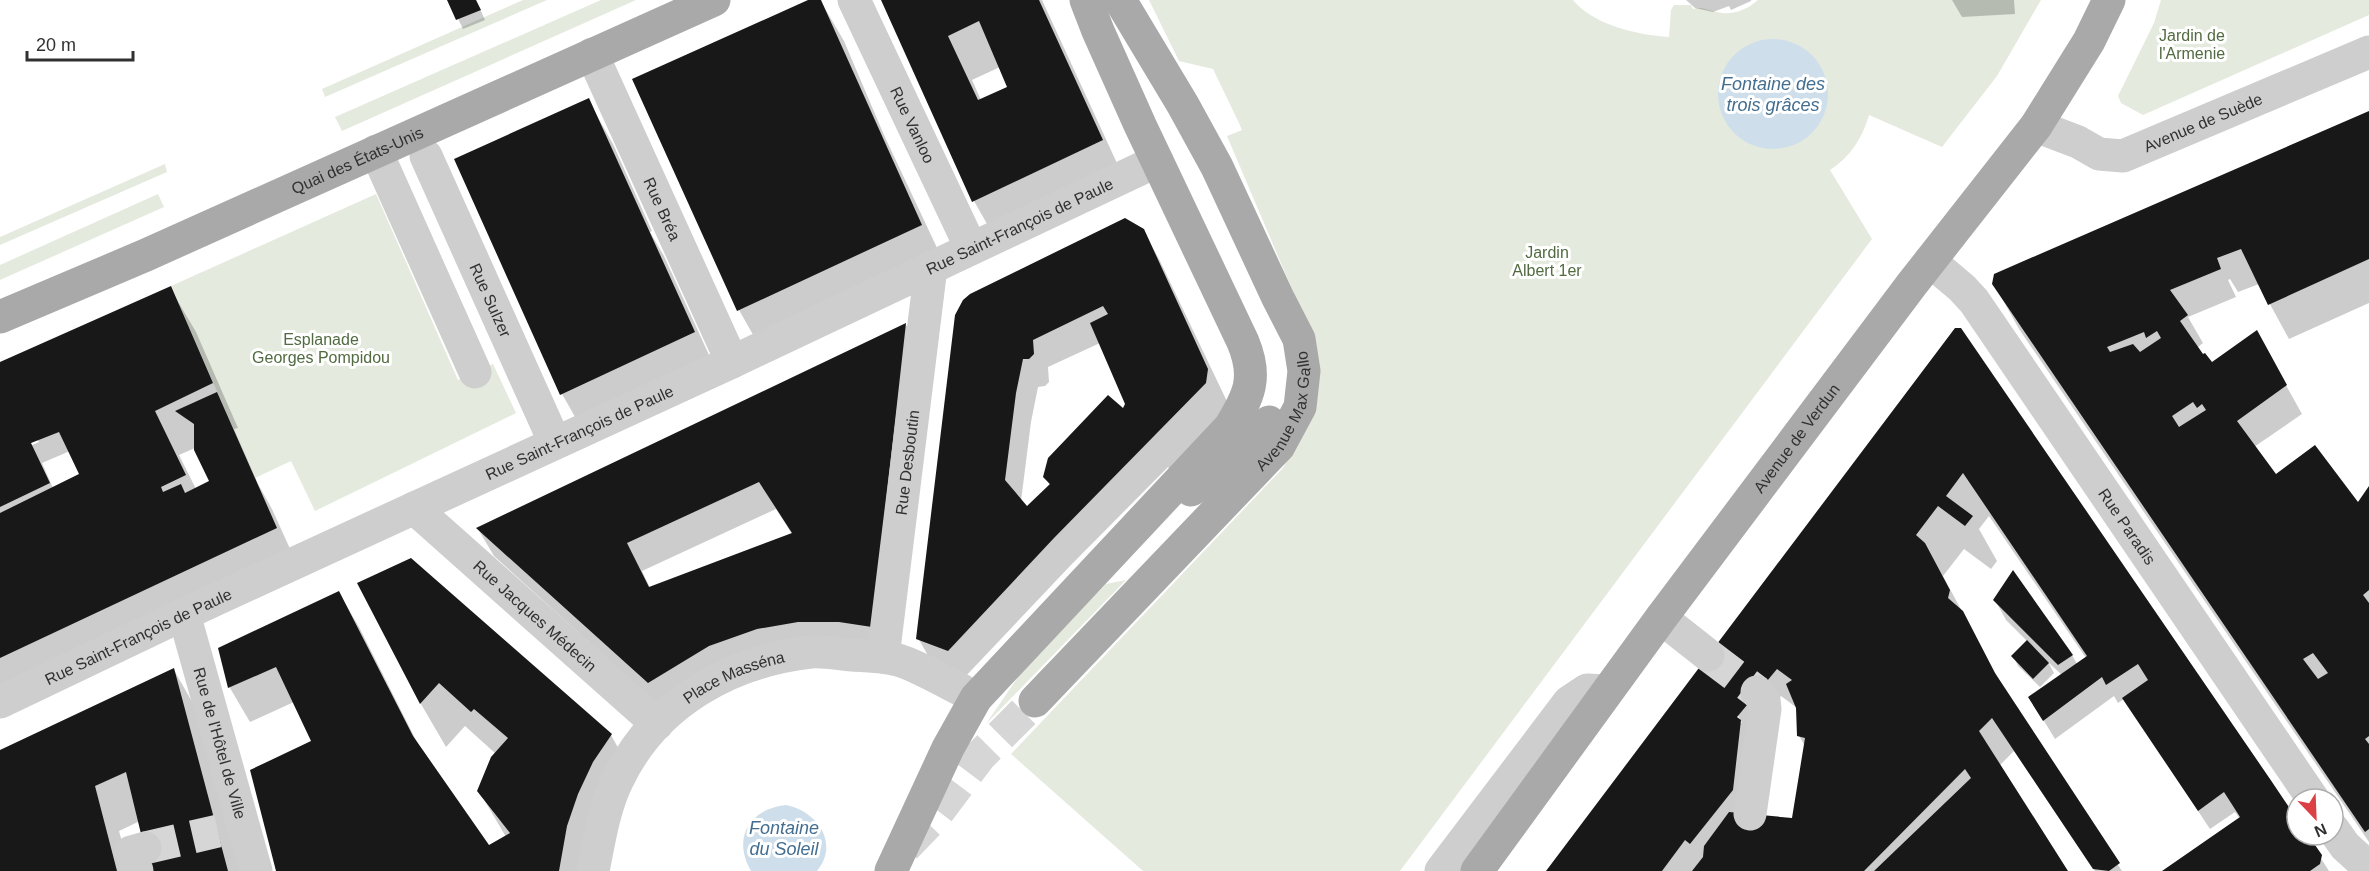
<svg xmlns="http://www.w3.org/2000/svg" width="2369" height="871" viewBox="0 0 2369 871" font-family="Helvetica,sans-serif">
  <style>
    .green { fill: #e4eade }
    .water { fill: #cedfeb }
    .shadow { fill: #0003; fill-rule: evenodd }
    .building { fill: #181818; fill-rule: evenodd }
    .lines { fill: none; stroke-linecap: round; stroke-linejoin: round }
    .minor-tunnel { stroke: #d6d6d6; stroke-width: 33; stroke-dasharray: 33 16; stroke-linecap: butt }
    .major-tunnel { stroke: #d6d6d6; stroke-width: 33; stroke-dasharray: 33 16; stroke-linecap: butt }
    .minor { stroke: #cecece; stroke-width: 33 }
    .major { stroke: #a9a9a9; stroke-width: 33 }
    .labels { text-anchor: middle; stroke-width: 6; stroke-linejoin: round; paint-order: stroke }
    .park-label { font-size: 16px; fill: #526b41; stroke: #fff }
    .street-label { font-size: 16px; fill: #313131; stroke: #fff }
    .water-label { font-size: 18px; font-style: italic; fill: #436e90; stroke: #fff }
  </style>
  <rect width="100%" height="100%" fill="#fff"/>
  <path class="green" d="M523 0H547L325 97 322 89Z
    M601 0H636L342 131 335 117Z
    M1149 0H1573C1593 25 1638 35 1669 37L1671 10 1674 5H1691L1693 9C1703 6 1707 10 1717 12 1731 16 1747 10 1758 0H2041L1997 76 1942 147 1869 115C1862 139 1850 157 1830 170L1872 239 1400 871H1143L1011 754 1283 468 1301 436 1318 379 1317 348 1227 136 1242 130 1239 123 1213 69 1179 61Z
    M2161 0H2369V15L2143 115 2121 103 2118 96 2154 23Z
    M165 164 167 172 0 245V237Z
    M158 194 164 207 0 280V265Z
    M376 194 458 380 493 364 516 413 315 511 291 461 255 478 171 286Z
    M1126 580 986 724 1031 658 1106 584Z"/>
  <path class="water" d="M1718 94a55 55 0 1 1 110 0a55 55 0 1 1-110 0Z
    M786 805C817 811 840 843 817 871H751C732 838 749 809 786 805Z"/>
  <path class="shadow" d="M449 0H476L485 20 463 29Z
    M812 0H820L844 41 884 135 947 269 764 354 739 310 634 79Z
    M883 0H1042L1127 185 999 245 974 201ZM1000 67 1009 87 981 100 972 80Z
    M1686 0H1751V1L1731 10 1729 6 1713 12 1695 8Z
    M1952 0H2014L2015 14 1962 17Z
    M588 100 613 144 652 231 650 232 664 256 719 377 587 438 562 394Z
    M2369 113V303L2289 339 2259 284 2238 292 2230 279 2228 280 2236 297 2188 317 2203 343 2197 348 2212 364 2272 360 2302 414 2254 447 2280 483 2358 505 2369 489V842L2019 329 1994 284Z
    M1143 230 1159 259 1233 414 1180 480 1168 467 1070 566 964 678 934 666 918 638 957 316ZM1100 343 1129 411H1123L1045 477 1050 486 1027 508 1021 501 1031 422 1038 387 1045 386 1049 382 1048 367Z
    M170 288 196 332 238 428 234 429 258 484 272 509 301 573 0 702V459L39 442 37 439 0 456V364ZM195 448 211 482 196 489 179 455ZM70 451 81 474 53 488 42 463Z
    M906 325 925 359 887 655 856 649 664 710 494 556 478 529ZM776 509 792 534 650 588 642 571Z
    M1956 330 2297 821V835H2306L2329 871H2164L2240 819 2235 812 2210 829 2124 699 2118 703 2114 696 2055 739 2041 716 2062 675 2048 662 2054 673 2040 687 2018 666 2013 656 2027 641 2006 620 1995 600 2072 655 2077 664 2086 658 1989 516 1979 529 1997 561 1991 569 1964 549 1943 576 2007 695 2122 871H2095L2014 751 2000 765 2066 871H1548ZM1781 696 1797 708 1799 736 1805 746 1793 819 1749 815 1748 736ZM1735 710 1742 723H1741L1736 718Z
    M359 583 611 735 636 780 603 838 592 871H278L313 742 294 702 250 722 230 688 220 649 339 593 359 627 421 750 489 847 506 837 479 791 496 754 465 726 446 747 421 704Z
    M174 670 199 714 240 871H153L140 821 119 831 130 871H0V752Z"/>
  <path class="building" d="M447 0H476L481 10 456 20Z
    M808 0H821L922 225 737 311 632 79Z
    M881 0H1039L1103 140 972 202ZM979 21 1007 87 978 100 948 36Z
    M589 98 695 332 560 395 454 159Z
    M2369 111V259L2268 305 2241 249 2217 258 2221 269 2170 290 2188 315 2180 321 2203 354 2205 353 2212 362 2257 330 2287 385 2237 421 2276 474 2315 445 2358 502 2369 486V590L2363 595 2369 603V736L2365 739 2369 744V829L2365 832 1992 284 1994 274ZM2157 331 2161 338 2140 352 2133 344 2110 352 2107 347 2144 332 2146 338ZM2193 402 2197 408 2202 404 2206 410 2179 427 2172 416ZM2313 653 2328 673 2318 679 2303 659Z
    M1125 218 1144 229 1208 369 1206 383 1054 538 948 651 916 639 955 315 963 300 970 294ZM1103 306 1108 314 1090 323 1125 404 1123 408 1108 395 1048 458 1043 477 1050 484 1027 506 1005 480 1016 393 1023 359H1029L1034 354 1033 340Z
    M171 286 213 383 155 411 186 475 161 487 163 492 181 484 185 493 209 481 194 450V424L175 411 217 392 277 528 0 658V513L79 474 59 432 31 443 50 483 0 507V362Z
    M906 323 872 627 839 622H798L757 629 709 646 648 683 476 528ZM759 482 792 533 649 587 627 543Z
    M1955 328H1961L2270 779 2297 819V835H2308L2322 855 2320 864 2310 871H2162L2240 817 2224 792 2198 811 2122 698 2148 680 2138 664 2106 685 2102 677 2043 721 2028 697 2087 656 1963 473 1946 496 1973 516 1965 526 1938 506 1916 535 1925 543 1950 590 1948 598 1963 611 1995 673 2120 863 2109 871 2093 869 1992 718 1979 731 2068 871H1874L1971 778 1965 769 1864 871H1692L1703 857 1704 846 1729 812 1792 818 1805 738 1797 736 1796 708 1786 684 1792 680 1777 669 1737 717 1741 720 1733 790 1690 844 1685 840 1662 871H1546Z
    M411 558 612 734 593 762 578 794 567 826 559 871H276L250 770 311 741 276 667 228 688 218 648 339 591 413 736 489 845 510 833 477 791 491 757 508 738 474 709 471 712 439 683 420 704 357 583Z
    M2013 570 2073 655 2058 665 1993 600Z
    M2027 640 2049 663 2033 679 2011 656Z
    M174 668 228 871H150L126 772 95 786 117 871H0V750Z"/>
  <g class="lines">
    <path class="minor-tunnel" d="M1708 655 1757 692
      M145 848 218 831"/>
    <path class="major-tunnel" d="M905 847 934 817 980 756 1035 701"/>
    <g class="minor">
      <path id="s1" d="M854 0 971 248"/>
      <path id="s2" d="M592 54 732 362"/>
      <path id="s3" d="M2036 126 2078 142 2099 154 2123 156 2369 52"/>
      <path d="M376 151 475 372"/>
      <path id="s4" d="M426 156 555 443"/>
      <path id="s5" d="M1930 261 1962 288 1974 301 2313 799"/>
      <path id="s6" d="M414 508 657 724"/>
      <path id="s7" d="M184 614 256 871"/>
      <path d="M1661 618 1708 655"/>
      <path id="s8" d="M883 657 931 267"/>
      <path id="s9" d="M0 702 184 614 732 362 1157 161"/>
      <path d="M1750 814 1765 709 1764 700 1757 692"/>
      <path d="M2333 829 2345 846 2369 868"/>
      <path d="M137 871 131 852 145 848"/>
      <path id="s10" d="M593 871C599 841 604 807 618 779 655 703 730 661 811 652 825 651 839 654 852 655 867 656 883 656 898 660 919 666 955 687 976 698"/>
      <path d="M1441 871 1569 702 1587 690 1606 691"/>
    </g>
    <g class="major">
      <path id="s11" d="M0 317 146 255 714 0"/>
      <path d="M1191 490C1219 470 1250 452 1269 422"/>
      <path id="s12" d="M1035 701 1279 446 1300 407 1304 371 1299 339 1278 298 1217 167 1183 105 1120 0"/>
      <path d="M891 871 948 748 976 698 1230 427C1249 396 1258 378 1243 342L1140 125 1098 31 1086 0"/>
      <path id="s13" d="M1477 871 1661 618 1912 284 2036 126 2089 41 2109 0"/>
    </g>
  </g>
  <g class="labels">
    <g class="park-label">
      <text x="2192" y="41">Jardin de<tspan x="2192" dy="18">l'Armenie</tspan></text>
      <text x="1547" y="258">Jardin<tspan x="1547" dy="18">Albert 1er</tspan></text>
      <text x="321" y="345">Esplanade<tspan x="321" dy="18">Georges Pompidou</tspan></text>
    </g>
    <g class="street-label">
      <text dy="6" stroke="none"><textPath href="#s3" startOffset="180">Avenue de Suède</textPath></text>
      <text dy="6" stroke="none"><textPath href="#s1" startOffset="138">Rue Vanloo</textPath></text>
      <text dy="6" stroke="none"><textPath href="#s11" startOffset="390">Quai des États-Unis</textPath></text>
      <text dy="6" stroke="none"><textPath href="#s2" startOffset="170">Rue Bréa</textPath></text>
      <text dy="6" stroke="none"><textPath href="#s9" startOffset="1125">Rue Saint-François de Paule</textPath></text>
      <text dy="6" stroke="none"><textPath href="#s4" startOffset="158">Rue Sulzer</textPath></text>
      <text dy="6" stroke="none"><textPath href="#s12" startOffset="388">Avenue Max Gallo</textPath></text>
      <text dy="6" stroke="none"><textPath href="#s9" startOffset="639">Rue Saint-François de Paule</textPath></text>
      <text dy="6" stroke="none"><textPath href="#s13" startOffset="538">Avenue de Verdun</textPath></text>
      <text dy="6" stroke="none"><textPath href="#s8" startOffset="196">Rue Desboutin</textPath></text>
      <text dy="6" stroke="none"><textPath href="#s5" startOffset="332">Rue Paradis</textPath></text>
      <text dy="6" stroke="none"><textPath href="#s6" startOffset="162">Rue Jacques Médecin</textPath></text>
      <text dy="6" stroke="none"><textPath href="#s9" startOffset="153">Rue Saint-François de Paule</textPath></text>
      <text dy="6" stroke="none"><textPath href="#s10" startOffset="255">Place Masséna</textPath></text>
      <text dy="6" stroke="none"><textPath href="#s7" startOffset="134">Rue de l'Hôtel de Ville</textPath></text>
    </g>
    <g class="water-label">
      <text x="1773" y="90">Fontaine des<tspan x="1773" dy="21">trois grâces</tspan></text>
      <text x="784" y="834">Fontaine<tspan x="784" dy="21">du Soleil</tspan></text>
    </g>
  </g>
  <g transform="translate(2315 817) rotate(157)"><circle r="28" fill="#ffffff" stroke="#adadad" stroke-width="1.5"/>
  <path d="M0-4.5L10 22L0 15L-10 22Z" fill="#db4044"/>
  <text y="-9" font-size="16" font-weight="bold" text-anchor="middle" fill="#313131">N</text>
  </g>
  <path d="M27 51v9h106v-9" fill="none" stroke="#313131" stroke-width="3"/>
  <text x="36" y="51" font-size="18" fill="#313131" stroke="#ffffff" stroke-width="4.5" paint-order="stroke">20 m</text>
</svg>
